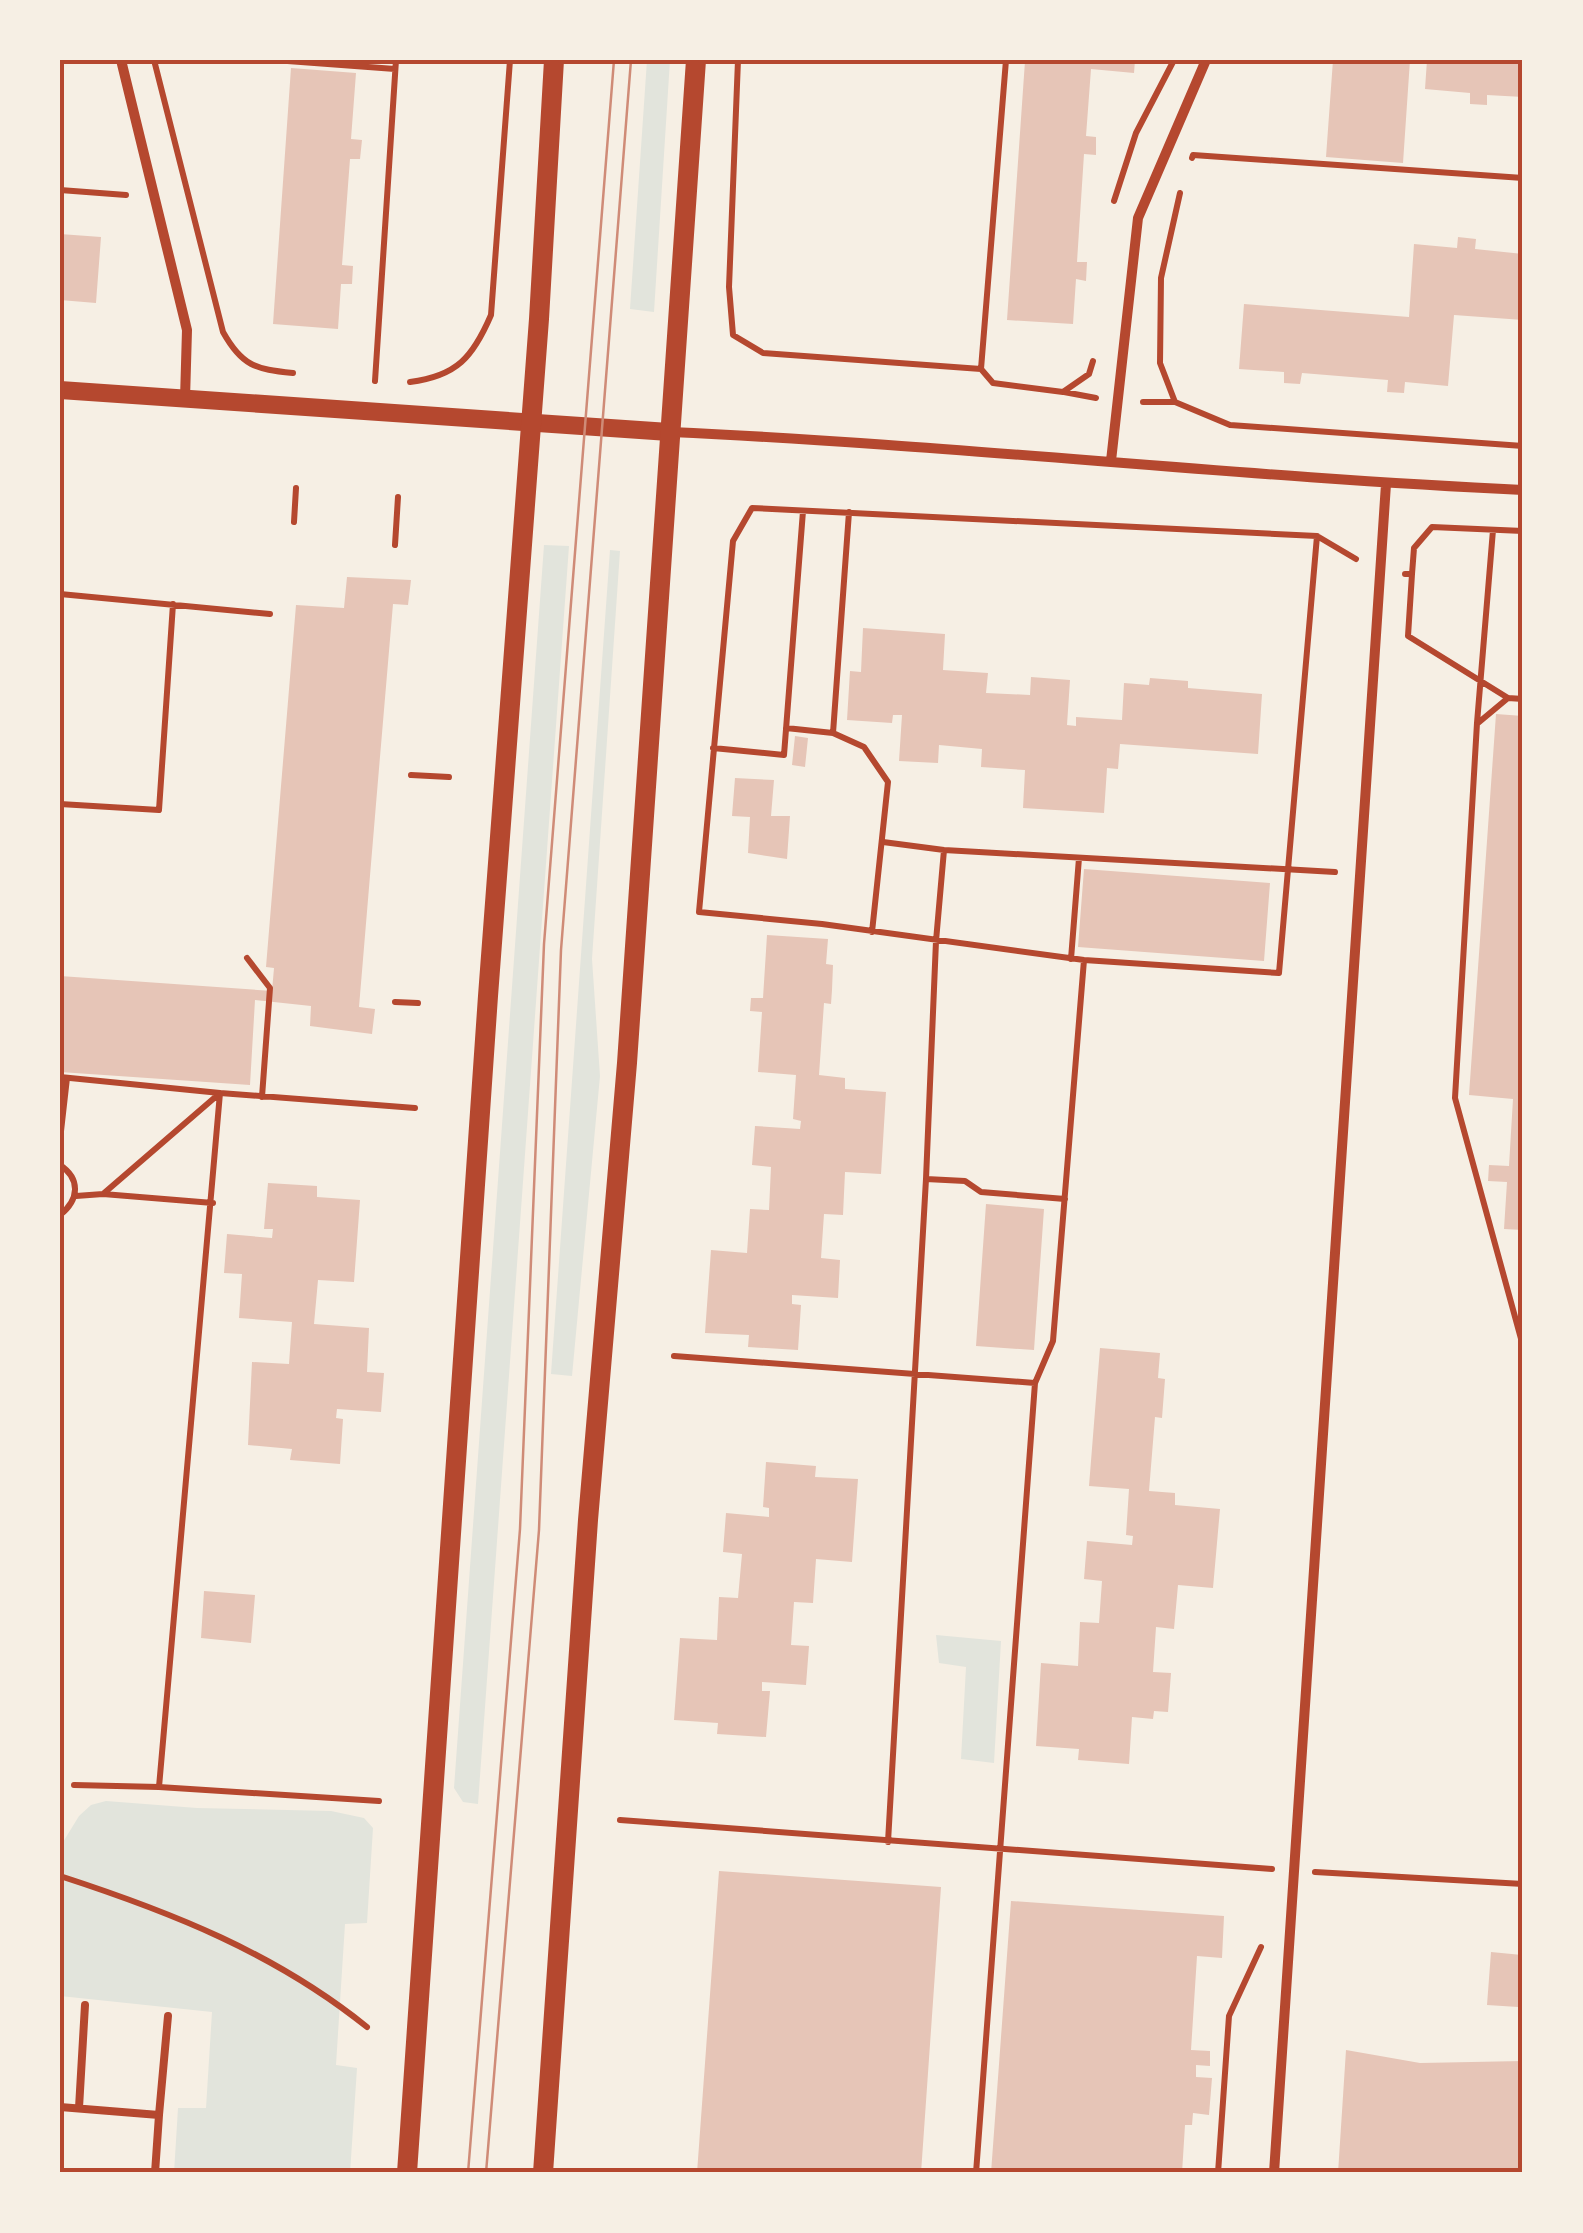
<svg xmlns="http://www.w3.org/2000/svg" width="1583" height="2233" viewBox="0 0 1583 2233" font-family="'Space Grotesk',sans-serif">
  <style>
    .green { fill: #e2e4dc }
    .building { fill: #e6c5b7 }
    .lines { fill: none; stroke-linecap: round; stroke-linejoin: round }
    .path { stroke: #b5482f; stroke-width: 6 }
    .service { stroke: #b5482f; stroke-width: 8 }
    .minor { stroke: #b5482f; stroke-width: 10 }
    .tertiary { stroke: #b5482f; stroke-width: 18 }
    .secondary { stroke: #b5482f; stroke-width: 20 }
    .tram { stroke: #cf8b77; stroke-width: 2.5 }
    .neatline { fill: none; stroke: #b5482f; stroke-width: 4 }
  </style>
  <rect width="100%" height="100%" fill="#f6efe4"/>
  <path class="green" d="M647 60H670L654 312 630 309Z
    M544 545 569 546 478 1804 463 1802 454 1788Z
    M610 550 620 551 592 959 600 1076 572 1376 551 1374Z
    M936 1635 1001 1641 994 1763 961 1759 966 1667 939 1663Z
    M106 1801 197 1808 331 1811 364 1818 373 1828 367 1923 345 1924 336 2065 357 2068 350 2173H174L178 2108H206L212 2012 60 1996V1847L79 1816 91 1805Z"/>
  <path class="building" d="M1069 60H1135L1134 73 1091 69 1086 136 1096 137V155L1084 154 1077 262H1087L1086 281 1076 279 1073 324 1007 320 1025 61 1069 64Z
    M1333 60H1410L1403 163 1326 157Z
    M1427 60H1523V97L1487 95V105L1470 104V93L1425 89Z
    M291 68 356 73 351 139 362 140 360 159H350L342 265 353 266 352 284H341L338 329 273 324Z
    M60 234 101 237 96 303 60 300Z
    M1458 237 1476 239 1475 249 1523 254V320L1454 315 1448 386 1405 382 1404 393 1387 392 1388 380 1302 373 1300 384 1284 383V372L1239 369 1244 304 1409 317 1414 244 1457 248Z
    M347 577 411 580 408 605 393 604 376 804 359 1007 375 1009 372 1034 310 1026 311 1006 255 1000 250 1085 60 1072V976L272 991 274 968 266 967 296 605 344 608Z
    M863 628 945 634 943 670 988 673 986 693 1030 695 1031 677 1070 680 1067 725 1076 726V717L1122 720 1124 683 1149 685 1150 678 1188 681V688L1262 694 1258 754 1120 744 1118 769 1107 768 1104 813 1023 808 1025 770 981 767 982 749 939 745 938 763 899 761 902 715H893L892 723 847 720 850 671 861 672Z
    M1496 714 1523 716V1230L1504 1229 1507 1182 1488 1181 1489 1165 1509 1166 1513 1099 1469 1095Z
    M795 736 808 738 805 767 792 765Z
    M735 778 774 780 771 816H790L787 859 748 853 750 817 732 816Z
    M1084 869 1270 883 1264 961 1078 947Z
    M767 935 828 939 826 964 833 965 832 990 831 1004 824 1003 819 1075 845 1078V1089L886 1092 881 1174 845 1172 843 1215 824 1214 821 1258 840 1260 838 1298 792 1295V1304L801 1305 798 1350 748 1347 749 1335 705 1333 711 1250 747 1253 750 1209 769 1210 771 1167 752 1165 755 1126 800 1129 801 1121 793 1119 796 1075 758 1072 762 1012 750 1011 751 998H763Z
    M268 1183 317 1186V1197L360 1200 354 1282 318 1280 314 1324 369 1328 367 1372 384 1373 381 1412 337 1409 336 1418 343 1419 340 1464 290 1460 292 1449 248 1445 252 1362 289 1364 292 1322 239 1318 242 1274 224 1273 227 1234 272 1238 273 1229H264Z
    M986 1204 1044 1209 1034 1350 976 1346Z
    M1100 1348 1160 1353 1158 1378 1165 1379 1162 1418 1155 1417 1149 1491 1175 1493V1505L1220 1509 1213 1588 1178 1585 1174 1629 1156 1627 1153 1672 1171 1673 1168 1712 1154 1711 1153 1719 1132 1717 1129 1764 1078 1760 1079 1749 1036 1746 1041 1663 1078 1666 1080 1622 1099 1623 1102 1581 1084 1579 1087 1541 1132 1545 1133 1536 1126 1535 1129 1489 1089 1486Z
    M766 1462 816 1466 815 1477 858 1479 852 1562 816 1559 813 1603 794 1602 791 1645 809 1646 806 1685 762 1682V1691H770L766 1737 717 1734 718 1723 674 1720 680 1638 717 1640 719 1597 738 1598 742 1554 723 1552 726 1513 769 1517V1508L763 1507Z
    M204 1591 255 1595 251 1643 201 1638Z
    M719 1871 941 1887 921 2173H697Z
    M1011 1901 1224 1916 1222 1958 1197 1956 1191 2050 1210 2051V2066L1196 2065V2077L1212 2078 1209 2115 1193 2113 1192 2125H1185L1182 2173H991Z
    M1491 1952 1522 1955 1523 1991 1519 1992 1518 2007 1487 2005Z
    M1346 2050 1420 2063 1523 2061V2173H1338Z"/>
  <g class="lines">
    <path class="path" d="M154 60 223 332C242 366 255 369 293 373
      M274 60 395 69
      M738 60 729 287 733 335 763 353 981 369 1006 60
      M1192 158 1193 155 1523 178
      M60 190 126 195
      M1180 193 1161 278 1160 363 1175 402 1230 425 1523 446
      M1114 201 1136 133 1174 60
      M981 369 993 383 1063 392 1089 374 1093 361
      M375 381 396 60
      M410 382C457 376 473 357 491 315L510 60
      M1064 392 1096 398
      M1143 402H1175
      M294 522 296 488
      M1493 530 1477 723 1455 1098 1523 1346
      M1317 536 1279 973 1084 960 822 924 699 912 733 541 752 508 1317 536 1356 559
      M395 545 398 497
      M1405 574H1412L1414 548 1432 527 1523 531
      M1412 574 1408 636 1508 698 1523 699
      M60 594 270 614
      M1478 723 1508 698
      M786 728 833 733 864 747 888 782 872 932
      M833 733 849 512
      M713 748 784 755 803 511
      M411 775 449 777
      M60 804 159 810 173 604
      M883 842 944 850 1335 872
      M247 958 270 988 262 1097
      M1071 959 1079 858
      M395 1002 418 1003
      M60 1077 220 1093 159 1787
      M60 1140 67 1078
      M60 1165C81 1179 79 1200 60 1215
      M926 1179 965 1181 981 1192 1065 1199
      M103 1194 220 1093 415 1108
      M76 1196 103 1194 213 1203
      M674 1356 1035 1383
      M74 1785 159 1787 379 1801
      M620 1820 1272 1869
      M888 1842 926 1179 936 941 944 850
      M1315 1872 1523 1884
      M60 1876C171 1912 275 1953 367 2027
      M976 2173 1035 1383 1053 1341 1084 960
      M1218 2173 1229 2016 1261 1947"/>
    <path class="service" d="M60 2107 159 2115 155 2173
      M79 2108 85 2005
      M159 2115 168 2016"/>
    <path class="minor" d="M121 60 187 330 185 399
      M671 432C956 445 1239 477 1523 490
      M1111 461 1138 218 1206 60
      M1274 2173 1386 484"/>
    <path class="tertiary" d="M60 390 669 432"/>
    <path class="secondary" d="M407 2173 488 996 539 319 554 60
      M543 2173 588 1520 627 1063 696 60"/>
    <path class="tram" d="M468 2173 520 1529 544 944 614 60
      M486 2173 539 1530 561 950 631 60"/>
  </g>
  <rect width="1583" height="2233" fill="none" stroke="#f6efe4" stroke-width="125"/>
  <rect x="62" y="62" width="1458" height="2108" class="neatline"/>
</svg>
